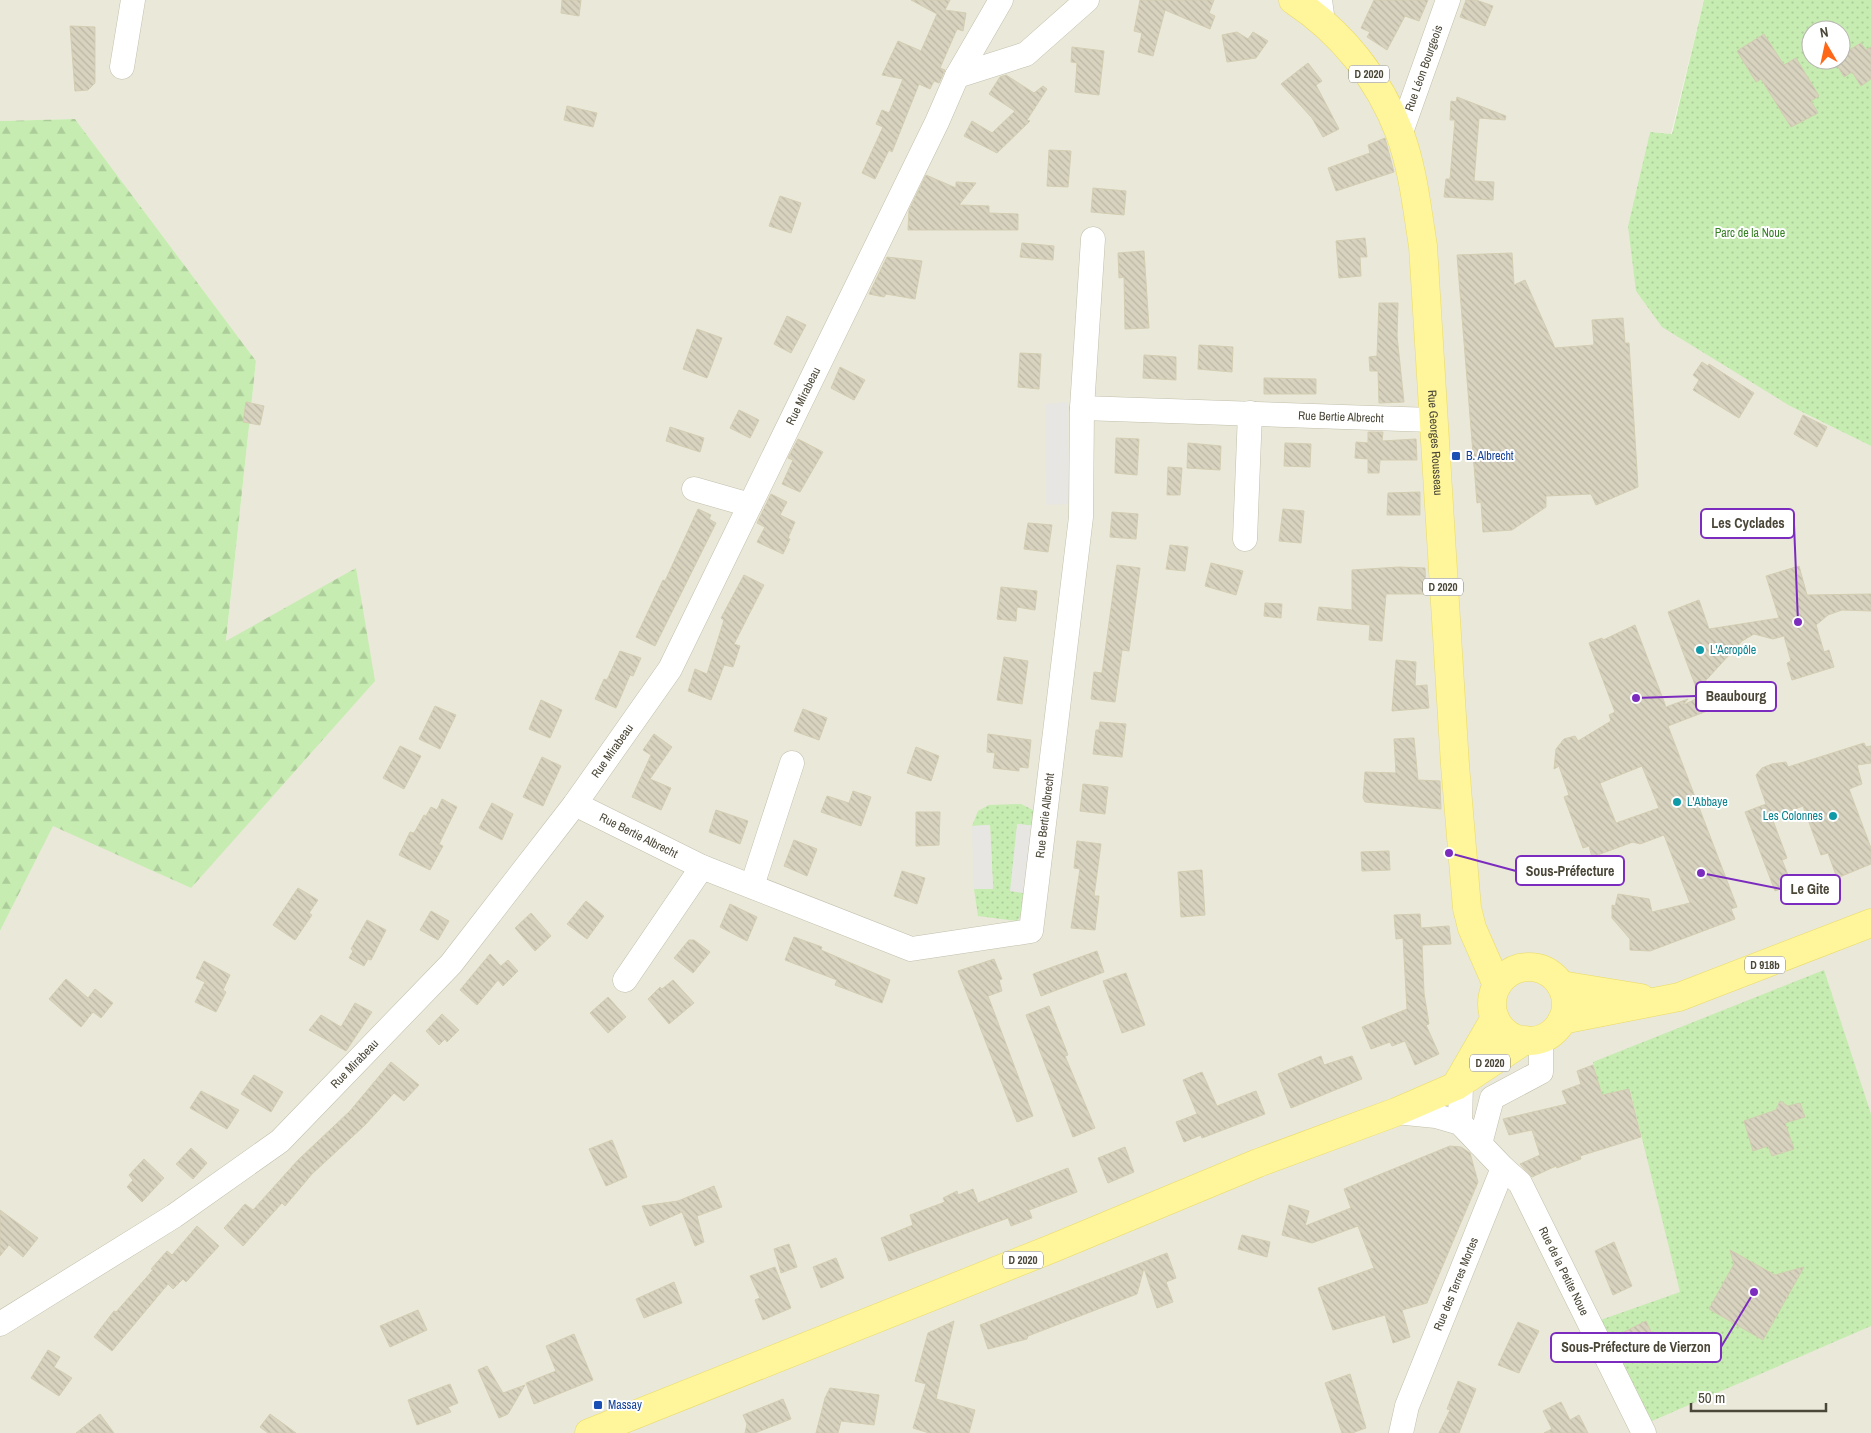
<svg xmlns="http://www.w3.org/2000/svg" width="1871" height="1433" viewBox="0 0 1871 1433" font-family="'Archivo Narrow',sans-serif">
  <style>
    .residential { fill: #eae8d8 }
    .grass { fill: url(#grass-dots); fill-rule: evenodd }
    .forest { fill: url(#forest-firs) }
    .parking { fill: #e7e6e2 }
    .building { fill: url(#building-back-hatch); stroke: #d3cdb2; fill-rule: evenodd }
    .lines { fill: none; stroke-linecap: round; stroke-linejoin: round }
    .minor-casing { stroke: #c2bfac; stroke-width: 25 }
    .major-casing { stroke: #eadb64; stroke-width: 29 }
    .minor { stroke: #fff; stroke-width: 24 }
    .major { stroke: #fff59a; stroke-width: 28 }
    .transit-dot { fill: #1a4fb4; stroke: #fff; stroke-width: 2 }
    .culture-dot { fill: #0f9aa8; stroke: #fff; stroke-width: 2 }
    .labels { text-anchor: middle; stroke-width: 4; stroke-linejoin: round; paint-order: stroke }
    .shield { fill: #fff; stroke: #817e74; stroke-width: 1 }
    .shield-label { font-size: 11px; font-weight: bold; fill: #4b4738 }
    .street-label { font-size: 12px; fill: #4b4738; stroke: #fff }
    .park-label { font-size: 12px; fill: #378126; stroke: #fff }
    .transit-label { font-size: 12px; fill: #164399; stroke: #fff; text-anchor: start }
    .culture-label { font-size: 12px; fill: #0d838f; stroke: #fff; text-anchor: start }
    .leader { fill: none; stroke: #7b2cbf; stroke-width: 2 }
    .callout-dot { fill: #7b2cbf; stroke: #fff; stroke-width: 2 }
    .callout { fill: #fff; stroke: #7b2cbf; stroke-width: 2 }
    .callout-label { font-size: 14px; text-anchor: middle; font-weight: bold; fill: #4b4738 }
  </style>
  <defs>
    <pattern id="grass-dots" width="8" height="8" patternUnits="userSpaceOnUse" patternTransform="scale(1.25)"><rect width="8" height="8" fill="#c6ecb1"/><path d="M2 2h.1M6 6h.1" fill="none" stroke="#accc99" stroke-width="1.8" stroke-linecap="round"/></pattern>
    <pattern id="forest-firs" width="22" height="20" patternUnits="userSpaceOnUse" patternTransform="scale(1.25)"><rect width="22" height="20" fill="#c6ecb1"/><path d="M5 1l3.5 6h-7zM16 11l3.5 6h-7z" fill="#accc99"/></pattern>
    <pattern id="building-back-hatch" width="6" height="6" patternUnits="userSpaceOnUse" patternTransform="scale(1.25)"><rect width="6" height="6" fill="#d8d3bf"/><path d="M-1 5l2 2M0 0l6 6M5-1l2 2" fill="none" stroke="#bbb6a5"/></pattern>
  </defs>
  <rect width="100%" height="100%" fill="#f6f4ea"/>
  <path class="residential" d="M0 0H1704L1671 134 1650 132 1628 226 1790 406 1871 446V1433H0V931L53 825 191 888 226 642 256 361 75 119 0 121Z"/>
  <path class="grass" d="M1704 0H1871V446L1790 406 1662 327 1636 291 1628 226 1650 132 1672 134ZM1811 30H1841V60H1811Z
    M1021 804 1035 811 1037 826 1017 824C1022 852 1038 899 1017 921L978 916 974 889 993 888 990 825 972 826 978 811 989 805Z
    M1824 970 1871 1114V1326L1645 1424 1592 1323 1680 1292 1630 1090 1601 1095 1593 1062Z"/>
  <path class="forest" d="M75 119 256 361 226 641 356 568 375 681 191 888 53 826 0 931V121Z"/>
  <path class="parking" d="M1067 402 1070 504 1046 505 1045 404Z
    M1017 824 1037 826 1029 894 1010 891Z
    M990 825 993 889H974L972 826Z"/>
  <path class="building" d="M562 0H581L579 16 561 13Z
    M911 0H950L945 10 966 13 963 31 957 29 940 68 945 70 939 83 934 81 930 89 919 84 892 152 889 150 875 179 862 173 883 127 876 124 882 110 889 113 903 79 882 75 898 41 921 51 937 14Z
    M1140 0H1214L1209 13 1215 16 1210 29 1165 10 1153 56 1138 52 1142 33 1134 31Z
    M1374 0H1428L1419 21 1405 16 1387 50 1367 37 1370 32 1361 28Z
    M1466 0H1476L1493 6 1485 26 1460 17Z
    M70 26 95 27V83L88 90 75 91Z
    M1237 32 1248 39 1253 32 1268 41 1256 58 1227 62 1222 35Z
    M1764 34 1784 65 1796 58 1819 96 1811 101 1818 113 1791 127 1761 79 1756 82 1737 51Z
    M1861 43 1866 50 1871 47V79L1861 86 1852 72 1844 77 1834 60H1841V55Z
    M1072 47 1104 51 1099 95 1075 92 1077 63 1071 62Z
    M1308 63 1322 81 1316 85 1339 129 1323 137 1312 118 1281 84Z
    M1006 75 1034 93 1043 86 1047 89 1027 120 1030 121 997 153 964 136 972 121 992 133 1015 111 989 94 1000 77Z
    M1457 97 1506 116 1505 120 1479 118 1474 181 1494 182 1493 200 1444 197 1446 179H1450L1455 120H1450L1451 101 1456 102Z
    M567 106 597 113 593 127 564 120Z
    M1385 138 1394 172 1336 191 1328 168 1370 153 1368 145Z
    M1049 150 1071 151 1068 187 1047 186Z
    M926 175 956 188V182L976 183 959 205 989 206V213L1018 214V230H908L909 210Z
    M1093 188 1126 191 1124 215 1091 212Z
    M780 196 801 203 791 233 769 226Z
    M1365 238 1367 257H1360L1361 276 1339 278 1336 241Z
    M1022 243 1054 246 1053 260 1020 257Z
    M1144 251 1149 328 1125 329 1124 277 1119 278 1118 253Z
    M1512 253 1514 285 1525 280 1555 348 1594 345 1592 320 1623 318 1625 343H1629L1638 487 1596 505 1591 494 1546 496V507L1512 530 1483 532 1481 502 1477 503 1457 255Z
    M887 257 922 261 915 299 886 294 884 297 869 294Z
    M1379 303H1398L1397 336 1404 402 1379 403 1378 371H1370L1369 357 1377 356Z
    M787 316 806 325 791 353 774 344Z
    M697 329 722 338 707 378 683 369Z
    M1199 345 1233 347 1232 372 1198 369Z
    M1020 353 1041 354 1039 389 1018 387Z
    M1144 355 1176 357V380L1143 378Z
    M1702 362 1708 366 1709 364 1754 393 1739 418 1693 390 1699 380 1693 375Z
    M840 367 865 380 854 400 831 388Z
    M1264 378 1316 379V394H1264Z
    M246 402 264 406 260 425 243 422Z
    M739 410 759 420 750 438 730 428Z
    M1803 415 1827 427 1817 447 1794 434Z
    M670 427 704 438 700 452 666 441Z
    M1368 432H1383L1382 441 1416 439 1417 460H1380L1379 473H1368V459L1355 458 1356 442 1368 443Z
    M1116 438 1139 439 1137 475 1115 473Z
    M798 439 823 452 800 492 782 484 793 460 788 458Z
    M1188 443 1221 446 1220 470 1187 468Z
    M1285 443 1311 444 1310 467 1284 466Z
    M1168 467 1182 468 1180 495H1167Z
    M1420 492V515H1387L1388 493Z
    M771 494 787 502 780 515 795 522 788 538 790 539 783 554 757 542 765 527 757 523Z
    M698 509 711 515 709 519 716 523 655 646 636 637 663 580 665 581Z
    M1283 509 1304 511 1301 543 1279 541Z
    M1112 512 1138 514 1136 539 1110 537Z
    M1028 523 1052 525 1048 552 1024 549Z
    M1170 545 1188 547 1185 571 1166 569Z
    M1211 563 1243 571 1236 595 1205 586Z
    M1117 565 1140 568 1129 651 1122 650 1115 702 1091 699 1094 672 1102 673Z
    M1799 566 1807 595 1871 594V611L1842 610 1828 615 1816 625 1824 652 1829 650 1834 667 1792 680 1787 663 1791 661 1784 636 1773 639 1754 634 1742 641 1697 690 1668 612 1699 600 1709 629 1779 618 1766 576Z
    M1399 567 1425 568 1426 594H1386L1382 641 1369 640 1370 625 1317 620 1319 607 1352 610V570Z
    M744 575 764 585 734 644 740 646 733 667 724 665 711 700 688 691 695 669 707 674 724 620 721 618Z
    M1001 587 1037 591 1035 610 1017 607 1016 621 997 619Z
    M1265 603 1282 604 1281 618 1264 616Z
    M1635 625 1666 707 1688 699 1683 705 1735 681 1741 698 1668 726 1737 907 1731 909 1735 919 1650 951 1630 950V939L1612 918V905L1615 906 1618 894 1649 899 1652 912 1690 903 1664 835 1640 844 1633 842 1592 857 1589 846 1583 848 1564 797 1569 795 1559 766 1554 769 1556 749 1564 739 1575 736 1578 741 1611 721 1609 715 1615 712 1589 643 1602 638 1603 640ZM1642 766 1659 808 1616 823 1600 783Z
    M620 651 641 658 633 676 630 675 616 708 595 699 604 679 607 680Z
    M1004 657 1028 661 1022 704 997 700Z
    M1396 660 1416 662 1415 686 1427 685 1429 708 1392 711Z
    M541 700 562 710 550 738 529 729Z
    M435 706 456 715 440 749 419 739Z
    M803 709 827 718 819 740 794 731Z
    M1100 722 1126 724 1122 757 1093 754 1096 730H1099Z
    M654 734 672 747 650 779 671 788 661 810 632 797 651 755 643 750Z
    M988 734 1031 740 1028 768 1019 767V771L993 768 995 753 987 752Z
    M1414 738 1418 780 1440 781 1441 809 1365 802 1363 798 1365 772 1396 773 1394 739Z
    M1864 743 1866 747 1871 746V763L1857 765 1862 784 1849 789 1871 848V864L1837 878 1828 853 1821 855 1803 806 1772 818 1787 858 1782 860 1792 885 1775 891 1745 812 1766 804 1756 775 1762 768 1772 764 1786 762 1788 767Z
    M400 746 421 756 404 789 383 778Z
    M916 747 939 756 931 781 907 773Z
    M542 757 561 766 543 806 523 797Z
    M1083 784 1108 787 1105 814 1080 811Z
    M853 791 871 797 861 826 821 812 827 796 849 803Z
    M442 799 457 807 439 844 443 846 430 870 399 855 410 832 414 833 424 815 426 816 431 807 437 810Z
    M492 803 513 814 502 840 479 828Z
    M716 810 748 821 740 844 709 832Z
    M916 812H940L939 845 916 846Z
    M794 840 817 849 807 876 784 866Z
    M1077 841 1101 844 1094 896H1099L1095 930 1071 928 1080 869 1074 868Z
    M1389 851 1390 870 1362 871 1361 852Z
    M1202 870 1205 915 1181 917 1178 872Z
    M902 871 925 878 917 904 894 896Z
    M298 888 318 900 309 913 312 915 295 940 273 925Z
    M586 901 604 916 587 939 567 924Z
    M730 904 757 917 747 941 720 927Z
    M431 911 449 921 438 940 420 930Z
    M531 913 551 936 535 951 515 928Z
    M1420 914 1421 928 1449 926 1451 944 1422 945 1424 993 1429 1024 1426 1025 1439 1054 1415 1065 1405 1041 1392 1046 1390 1042 1371 1049 1362 1027 1407 1009 1403 938 1396 939 1394 915Z
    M367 920 386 930 371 960 368 959 364 966 349 958 353 951 351 949Z
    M794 937 822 947 821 950 890 980 882 1003 835 985 837 980 785 960Z
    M689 940H694L710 952 693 973 674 958Z
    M1097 951 1104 972 1041 996 1033 974Z
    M490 954 501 966 508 960 518 971 503 986 498 980 477 1005 460 990Z
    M994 959 1002 979 999 980 1002 991 988 996 1033 1116 1017 1122 958 971Z
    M204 961 230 975 223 990 226 992 216 1012 195 1002 205 982 196 978Z
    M1126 973 1145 1025 1122 1033 1103 981Z
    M66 979 88 998 95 989 113 1003 101 1018 93 1012 81 1027 49 999Z
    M673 980 694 1003 669 1024 648 999 660 987 662 989Z
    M608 997 626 1017 608 1033 590 1013Z
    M355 1003 372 1012 346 1051 309 1030 321 1015 341 1027Z
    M1049 1006 1068 1055 1065 1056 1095 1128 1073 1137 1026 1015Z
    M442 1014 459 1030 447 1042 445 1039 439 1045 426 1031Z
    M1321 1056 1324 1065 1352 1056 1362 1079 1291 1108 1278 1074Z
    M391 1062 419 1085 404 1101 394 1093 365 1125 312 1174 285 1206 282 1203 243 1246 224 1228 245 1204 253 1210 298 1160 350 1111Z
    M1593 1065 1602 1095 1629 1089 1641 1137 1580 1156 1581 1159 1557 1168 1556 1166 1532 1177 1520 1164 1540 1155 1532 1130 1509 1135 1503 1119 1567 1104 1562 1091 1581 1084 1577 1071Z
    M1202 1072 1217 1106 1256 1091 1265 1114 1202 1138 1201 1135 1184 1142 1176 1122 1197 1114 1183 1080Z
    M254 1075 283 1092 271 1112 241 1094Z
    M201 1091 239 1110 227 1129 190 1108Z
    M1780 1101 1788 1106 1800 1103 1805 1117 1785 1123 1794 1149 1772 1156 1768 1146 1753 1151 1744 1121 1776 1110Z
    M612 1140 627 1177 606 1186 589 1149Z
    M1450 1146 1461 1147 1470 1153 1478 1182 1427 1303 1402 1310 1410 1337 1393 1343 1385 1315 1333 1330 1318 1288 1374 1268 1358 1226 1312 1243 1282 1235 1289 1205 1309 1211 1305 1226 1351 1208 1344 1189Z
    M1125 1147 1134 1172 1108 1183 1098 1158Z
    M191 1148 207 1163 193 1179 176 1164Z
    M144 1159 164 1178 142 1202 127 1187 133 1180 129 1175Z
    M1068 1168 1077 1192 1029 1210 1032 1218 1011 1226 1008 1218 889 1261 881 1238 913 1225 910 1215 945 1202 943 1198 957 1191 958 1195 973 1189 978 1203Z
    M714 1186 722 1207 697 1216 704 1242 695 1246 682 1212 650 1226 642 1206 678 1201Z
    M0 1210 38 1238 23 1257 9 1245 0 1256Z
    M197 1226 219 1246 186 1282 183 1279 173 1289 168 1284 112 1351 94 1337 114 1311 116 1312 153 1270 151 1269 167 1251 172 1255Z
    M1242 1235 1270 1242 1267 1257 1238 1249Z
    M1614 1242 1632 1286 1613 1295 1595 1251Z
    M789 1244 797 1267 781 1273 774 1249Z
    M1730 1250 1775 1275 1804 1267 1763 1340 1709 1309 1734 1264Z
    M1167 1253 1176 1278 1166 1282 1173 1302 1157 1308 1144 1268 1137 1294 1028 1336 1027 1339 988 1349 980 1325Z
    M836 1258 844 1278 821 1288 813 1267Z
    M775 1267 791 1308 763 1320 755 1300 760 1298 750 1276Z
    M674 1282 682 1303 644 1318 636 1299Z
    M418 1310 427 1330 390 1347 380 1326Z
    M954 1321 936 1399 975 1410 969 1433H929L913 1428 926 1384 915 1381 928 1333Z
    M1646 1321 1655 1340 1621 1356 1612 1338Z
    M1518 1322 1539 1331 1519 1373 1498 1365Z
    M574 1334 593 1380 534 1404 526 1383 556 1371 546 1346Z
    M48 1350 60 1357 54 1367 72 1378 59 1396 31 1378Z
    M487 1366 503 1393 525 1385 508 1414 499 1418 478 1370Z
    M1350 1374 1366 1428 1352 1433H1342L1325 1383Z
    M1458 1381 1476 1389 1459 1433H1439L1450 1410 1447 1409Z
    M450 1384 458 1403 448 1407 451 1412 417 1425 408 1400Z
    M830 1388 879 1395 874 1425 841 1421 838 1433H816L825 1398Z
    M783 1399 791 1419 755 1433H745L747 1424 743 1415Z
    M1561 1402 1570 1420 1579 1415 1588 1433H1544L1552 1429 1543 1411Z
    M100 1414 114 1433H76Z
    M270 1414 296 1433H268L260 1427Z"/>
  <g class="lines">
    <defs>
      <g id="minor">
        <path d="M1320 0 1323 22"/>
        <path d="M122 67 133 0"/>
        <path d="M957 76 1026 54 1087 0"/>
        <path id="s1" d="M1400 135 1448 0"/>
        <path id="s2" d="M1082 408 1432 420"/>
        <path d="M694 489 750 505"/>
        <path d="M1245 539 1250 413"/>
        <path id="s3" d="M575 804 702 867 911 949 1031 931 1081 517 1082 408 1093 239"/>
        <path d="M752 886 792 763"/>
        <path d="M625 980 702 867"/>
        <path d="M1396 1112 1436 1116 1460 1123 1503 1168 1407 1406 1401 1433"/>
        <path d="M1460 1123 1461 1083"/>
        <path d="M1480 1144 1492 1098 1541 1072V1038"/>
        <path id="s4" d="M1503 1168 1520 1183 1644 1433"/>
        <path id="s5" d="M0 1324 174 1216 280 1141 451 964 575 804 670 669 937 122 957 76 1001 0"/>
      </g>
      <g id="major">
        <path id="s6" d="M1293 0C1342 32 1379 79 1400 134 1413 169 1417 209 1423 246L1455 765 1467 908 1472 928 1497 985"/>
        <circle cx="1529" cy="1004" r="37"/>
        <path d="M1561 985 1641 998"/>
        <path d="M1562 1020 1679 997 1871 923"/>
        <path d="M1458 1082 1495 1018"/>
        <path d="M589 1433 1051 1249 1258 1163 1396 1112 1456 1086 1525 1040"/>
      </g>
    </defs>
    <use href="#minor" class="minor-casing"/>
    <use href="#major" class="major-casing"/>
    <use href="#minor" class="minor"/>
    <use href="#major" class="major"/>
  </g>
  <g class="transit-dot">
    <rect x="1451" y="451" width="10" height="10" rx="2.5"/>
    <rect x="593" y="1400" width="10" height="10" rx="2.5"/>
  </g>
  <g class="culture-dot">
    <circle cx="1700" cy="650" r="5"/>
    <circle cx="1677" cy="802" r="5"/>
    <circle cx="1833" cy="816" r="5"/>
  </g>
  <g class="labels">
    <g class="shield">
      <rect x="1349" y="65.5" width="40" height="17" rx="4"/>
      <rect x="1423" y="578.5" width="40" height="17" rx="4"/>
      <rect x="1745" y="956.5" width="40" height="17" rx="4"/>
      <rect x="1470" y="1054.5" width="40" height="17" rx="4"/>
      <rect x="1003" y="1251.5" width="40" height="17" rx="4"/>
    </g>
    <g class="shield-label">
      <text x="1369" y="78">D 2020</text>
      <text x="1443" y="591">D 2020</text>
      <text x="1765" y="969">D 918b</text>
      <text x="1490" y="1067">D 2020</text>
      <text x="1023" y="1264">D 2020</text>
    </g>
    <g class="street-label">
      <text dy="4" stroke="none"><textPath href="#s1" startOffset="71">Rue Léon Bourgeois</textPath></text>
      <text dy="4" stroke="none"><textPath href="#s5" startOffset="1252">Rue Mirabeau</textPath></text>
      <text dy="4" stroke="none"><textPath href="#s2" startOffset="259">Rue Bertie Albrecht</textPath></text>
      <text dy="4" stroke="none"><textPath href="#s6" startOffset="486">Rue Georges Rousseau</textPath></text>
      <text dy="4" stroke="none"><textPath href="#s5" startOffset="848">Rue Mirabeau</textPath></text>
      <text dy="4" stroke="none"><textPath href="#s3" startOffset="604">Rue Bertie Albrecht</textPath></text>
      <text dy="4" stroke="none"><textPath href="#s3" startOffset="71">Rue Bertie Albrecht</textPath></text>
      <text dy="4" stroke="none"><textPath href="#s5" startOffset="442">Rue Mirabeau</textPath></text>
      <text dy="4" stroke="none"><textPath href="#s4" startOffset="121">Rue de la Petite Noue</textPath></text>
      <text transform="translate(1456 1284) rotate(-68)" y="4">Rue des Terres Mortes</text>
    </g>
    <g class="park-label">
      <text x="1750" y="237">Parc de la Noue</text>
    </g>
    <g class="transit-label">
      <text x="1466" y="460">B. Albrecht</text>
      <text x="608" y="1409">Massay</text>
    </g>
    <g class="culture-label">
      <text x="1710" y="654">L'Acropôle</text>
      <text x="1687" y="806">L'Abbaye</text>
      <text x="1823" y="820" text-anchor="end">Les Colonnes</text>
    </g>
  </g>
  <path class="leader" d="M1798 622L1794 524M1636 698L1696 696M1449 853L1516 871M1701 873L1781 889M1754 1292L1721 1347"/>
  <g class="callout-dot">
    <circle cx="1798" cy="622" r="5"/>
    <circle cx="1636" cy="698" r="5"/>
    <circle cx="1449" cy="853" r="5"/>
    <circle cx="1701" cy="873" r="5"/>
    <circle cx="1754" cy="1292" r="5"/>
  </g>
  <g class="callout">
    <rect x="1701" y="509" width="93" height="29" rx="5"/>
    <rect x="1696" y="682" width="80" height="29" rx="5"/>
    <rect x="1516" y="856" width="108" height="29" rx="5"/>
    <rect x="1781" y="875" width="59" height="29" rx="5"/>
    <rect x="1551" y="1333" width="170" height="29" rx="5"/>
  </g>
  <g class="callout-label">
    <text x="1748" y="528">Les Cyclades</text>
    <text x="1736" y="701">Beaubourg</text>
    <text x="1570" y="876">Sous-Préfecture</text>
    <text x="1810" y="894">Le Gite</text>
    <text x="1636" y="1352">Sous-Préfecture de Vierzon</text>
  </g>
  <g transform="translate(1826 45) rotate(351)"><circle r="24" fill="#ffffff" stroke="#b7b5af"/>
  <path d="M0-4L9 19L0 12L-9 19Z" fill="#ff6718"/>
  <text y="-8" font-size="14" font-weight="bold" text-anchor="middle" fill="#4b4738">N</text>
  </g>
  <path d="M1691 1403v8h135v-8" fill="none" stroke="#4b4738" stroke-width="2.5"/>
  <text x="1698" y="1403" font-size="15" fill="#4b4738" stroke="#ffffff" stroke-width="4" paint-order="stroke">50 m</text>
</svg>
